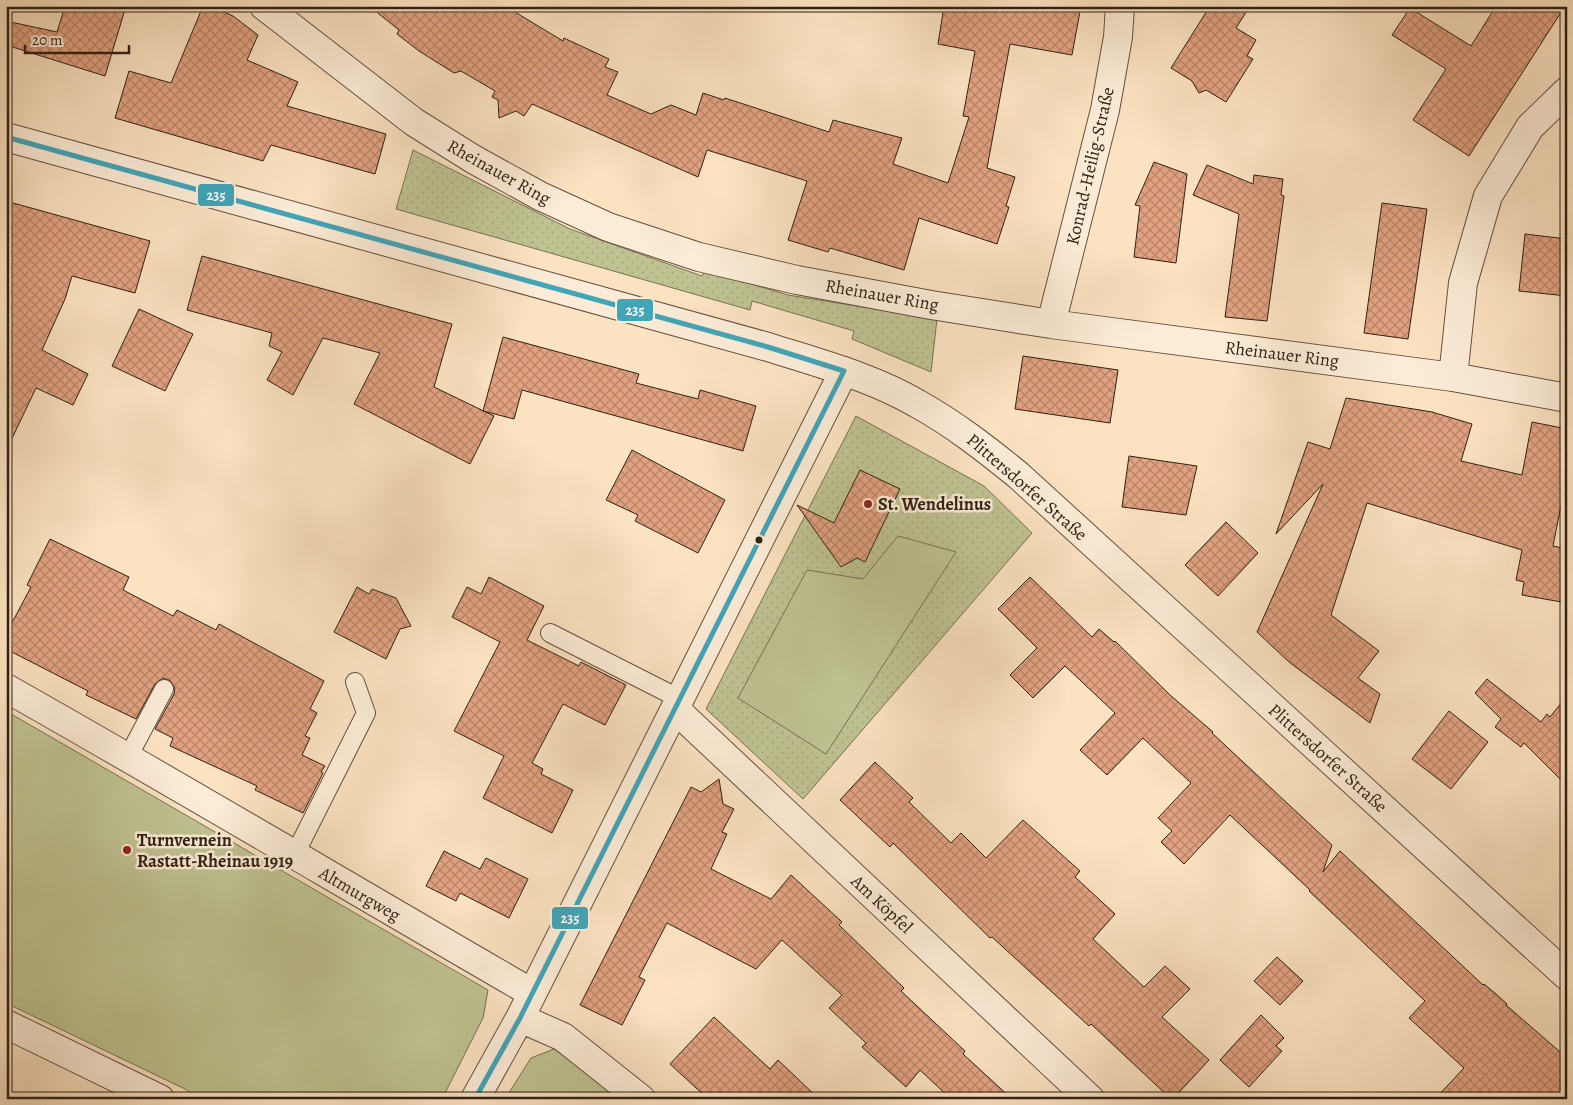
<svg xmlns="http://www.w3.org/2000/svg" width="1573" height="1105" viewBox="0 0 1573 1105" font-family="Alegreya,serif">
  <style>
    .grass { fill: url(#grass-dots); stroke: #787252 }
    .park { fill: #bfc392; stroke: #787252 }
    .building { fill: url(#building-cross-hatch); stroke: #312113 }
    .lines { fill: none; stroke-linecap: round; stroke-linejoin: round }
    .service-casing { stroke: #64513e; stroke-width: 20 }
    .minor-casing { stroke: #64513e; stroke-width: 30 }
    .tertiary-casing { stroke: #64513e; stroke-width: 30 }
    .service { stroke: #fcecd7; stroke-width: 18 }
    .minor { stroke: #fcecd7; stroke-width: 28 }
    .tertiary { stroke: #fcecd7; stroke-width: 28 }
    .bus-1-casing { stroke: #fcecd7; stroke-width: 9 }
    .bus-1 { stroke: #42a5b8; stroke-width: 5 }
    .poi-dot { fill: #8f2418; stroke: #fcecd7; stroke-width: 2 }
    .bus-dot { fill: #312113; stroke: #fcecd7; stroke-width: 2 }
    .labels { text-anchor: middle; stroke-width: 5; stroke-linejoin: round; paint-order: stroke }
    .street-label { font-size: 18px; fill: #312113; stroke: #fcecd7 }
    .poi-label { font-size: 18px; font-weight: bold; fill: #312113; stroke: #fcecd7; text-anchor: start }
    .line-badge { stroke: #fcecd7; stroke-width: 2 }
    .badge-label { font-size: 14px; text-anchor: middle; font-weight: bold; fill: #fff }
  </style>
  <defs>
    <pattern id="grass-dots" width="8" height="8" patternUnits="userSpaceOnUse" patternTransform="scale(1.25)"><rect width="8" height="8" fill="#bfc392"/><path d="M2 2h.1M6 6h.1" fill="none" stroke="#a5a77d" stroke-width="1.8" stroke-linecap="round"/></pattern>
    <pattern id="building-cross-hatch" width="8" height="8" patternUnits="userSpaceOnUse" patternTransform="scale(1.25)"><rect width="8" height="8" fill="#e2a281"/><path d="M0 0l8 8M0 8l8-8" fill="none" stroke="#b88468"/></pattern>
  </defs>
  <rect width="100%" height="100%" fill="#fbe2c1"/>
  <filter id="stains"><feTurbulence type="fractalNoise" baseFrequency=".004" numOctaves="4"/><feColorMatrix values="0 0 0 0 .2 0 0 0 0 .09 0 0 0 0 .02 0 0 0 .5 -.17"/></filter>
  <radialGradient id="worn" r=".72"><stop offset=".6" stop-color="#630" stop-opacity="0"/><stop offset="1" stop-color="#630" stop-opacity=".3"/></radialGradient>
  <path class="grass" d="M413 150 570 229 702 276 705 270 788 295 937 319 931 372 852 339 854 331 752 301 750 310 396 209Z
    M856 416 984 486 1032 533 803 799 706 709Z"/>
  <path class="park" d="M898 536 956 552 826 754 738 698 807 570 863 579Z
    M6 711 488 990 483 1018 442 1099H200L185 1089 6 1003Z
    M554 1049 622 1099H505L531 1058Z"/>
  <path class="building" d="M65 6H126L105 76 6 45V21L57 32Z
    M203 6H210L233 16 258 35 247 60 298 82 287 106 386 134 375 174 271 145 263 161 115 118 129 71 171 83Z
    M369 6H505L563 41 564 38 609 59 605 67 618 72 607 95 651 114 671 105 696 115 703 93 724 100 725 98 829 132 833 120 902 138 893 164 948 183 969 117 963 116 975 51 938 44 944 6H1081L1072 55 1010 44 987 168 1015 177 1006 206 1009 207 997 244 919 218 904 270 830 248 828 252 788 240 807 181 707 150 698 177 532 104 524 116 516 111 499 118 498 100 492 97 495 91 461 71 454 73 419 51 397 34 399 30Z
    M1210 6H1250L1236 28 1256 40 1247 56 1253 59 1226 102 1206 90 1199 93 1192 81 1171 68Z
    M1496 6H1565L1469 156 1413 120 1446 69 1392 35 1410 8 1471 46Z
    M1154 162 1187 174 1176 263 1134 257 1140 206 1135 205Z
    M1207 165 1253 184 1254 175 1283 179 1281 195 1284 196 1267 321 1225 317 1239 214 1193 195Z
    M6 201 150 241 135 293 72 276 65 299 42 350 88 374 73 405 36 388 6 451Z
    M1382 203 1427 209 1408 339 1364 333Z
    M1525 234 1567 239V296L1519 291Z
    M202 256 452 324 434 387 494 416 470 464 354 404 380 353 323 338 293 395 267 380 282 352 269 346 272 333 187 310Z
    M139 309 193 334 165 391 112 366Z
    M503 337 639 374 636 383 698 399 700 390 756 406 743 451 522 390 514 419 483 411Z
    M1023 356 1118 370 1110 423 1015 409Z
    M1346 398 1432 412 1472 424 1461 461 1522 475 1532 422 1567 429V475L1553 546 1567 549V603L1522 595 1524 582 1516 580 1522 550 1367 503 1331 615 1379 651 1358 678 1380 694 1370 723 1289 662 1257 632 1323 484 1276 534 1308 442 1330 449Z
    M632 450 725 500 698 553 635 521 638 515 606 500Z
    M1129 456 1197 466 1186 515 1122 507Z
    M860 470 900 489 865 562 857 558 841 567 797 505 834 523Z
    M1226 522 1258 553 1218 596 1185 565Z
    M50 539 129 577 123 590 173 616 177 610 216 630 219 624 324 681 310 709 317 713 305 736 310 738 302 755 325 766 321 772 323 773 303 813 255 790 257 786 170 746 173 738 155 729 174 694 175 688 169 680 163 678 155 684 136 719 86 695 88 691 6 649V634L31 587 27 585Z
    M489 577 544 606 527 640 579 666 581 662 626 685 605 725 563 704 532 763 543 769 541 774 573 790 552 833 483 798 504 756 454 731 500 642 452 617 467 587 481 594Z
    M1030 577 1092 637 1099 629 1114 642 1115 641 1170 695 1213 732 1212 733 1332 845 1323 872 1340 851 1483 985 1484 984 1496 994 1507 1004 1506 1005 1567 1058V1099H1435L1464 1068 1409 1018 1425 1001 1309 891 1310 890 1230 815 1184 864 1161 842 1172 831 1158 818 1191 783 1143 738 1107 775 1080 750 1115 713 1065 666 1033 698 1010 675 1037 648 998 609Z
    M357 587 369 594 372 589 396 598 411 626 400 629 386 659 334 632Z
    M1487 679 1541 722 1547 714 1550 717 1567 696V786L1524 743 1521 747 1495 727 1501 719 1475 693Z
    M1449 711 1488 742 1451 789 1412 759Z
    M875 762 913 798 909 802 951 843 961 833 986 858 1023 820 1080 871 1075 877 1115 914 1093 939 1144 987 1165 966 1190 989 1162 1017 1209 1060 1173 1099H1171L1091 1024 1089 1026 992 937 990 938 893 843 890 847 840 800Z
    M719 779 723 804 734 809 722 832 727 834 711 869 771 899 791 875 842 922 839 925 904 988 901 991 965 1051 963 1054 1012 1099H951L920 1070 906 1087 862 1047 866 1043 829 1008 842 995 782 940 756 969 667 923 639 977 645 980 622 1025 580 1005 691 787 701 792Z
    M444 851 480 869 486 858 528 879 509 918 460 893 456 901 426 886Z
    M1277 957 1303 981 1280 1005 1254 981Z
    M1261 1015 1284 1038 1276 1046 1282 1051 1249 1087 1220 1060Z
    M714 1017 770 1069 778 1060 819 1099H708L670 1064Z"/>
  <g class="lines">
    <defs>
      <path id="service" d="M550 633 680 699
        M128 757 164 689
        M294 856 366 713 355 682"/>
      <path id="minor" d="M264 6 414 122 473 159 540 196 608 227 699 257 797 280 931 305 1051 324 1453 377 1567 398
        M1051 324 1105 110 1118 37 1120 6
        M1453 377 1463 283 1488 196 1530 127 1567 91
        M6 688C183 788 357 892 532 993
        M675 709 1090 1099
        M520 1018 563 1037 641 1099
        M6 1024 160 1099
        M475 1099 520 1018 844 371"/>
      <path id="tertiary" d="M6 137 768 347C818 363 872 377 918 404 954 424 986 449 1018 475L1567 976"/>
    </defs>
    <use href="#service" class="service-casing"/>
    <use href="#minor" class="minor-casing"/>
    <use href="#tertiary" class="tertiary-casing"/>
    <use href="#service" class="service"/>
    <use href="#minor" class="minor"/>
    <use href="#tertiary" class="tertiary"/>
    <defs>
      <path id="bus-1" d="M6 137 768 347 844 371
        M475 1099 520 1018 844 371"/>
    </defs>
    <use href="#bus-1" class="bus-1-casing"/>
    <use href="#bus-1" class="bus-1"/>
  </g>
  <g class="poi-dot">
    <circle cx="868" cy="504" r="5"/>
    <circle cx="127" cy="850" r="5"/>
  </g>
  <circle class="bus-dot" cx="759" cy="540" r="4.5"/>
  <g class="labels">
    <g class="street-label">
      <text transform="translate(1090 166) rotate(-77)" y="6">Konrad-Heilig-Straße</text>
      <text transform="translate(499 172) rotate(29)" y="6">Rheinauer Ring</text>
      <text transform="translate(882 295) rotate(10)" y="6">Rheinauer Ring</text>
      <text transform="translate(1282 354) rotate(7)" y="6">Rheinauer Ring</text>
      <text transform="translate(1027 487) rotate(41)" y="6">Plittersdorfer Straße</text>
      <text transform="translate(1328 758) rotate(42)" y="6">Plittersdorfer Straße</text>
      <text transform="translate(360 894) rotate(30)" y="6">Altmurgweg</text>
      <text transform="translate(882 904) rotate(43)" y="6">Am Köpfel</text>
    </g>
    <g class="poi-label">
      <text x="878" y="510">St. Wendelinus</text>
      <text x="137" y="846">Turnvernein<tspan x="137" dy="21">Rastatt-Rheinau 1919</tspan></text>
    </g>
  </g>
  <g class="line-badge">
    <rect x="197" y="183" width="38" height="24" rx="5" fill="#42a5b8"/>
    <rect x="616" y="298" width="38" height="24" rx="5" fill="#42a5b8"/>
    <rect x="551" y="906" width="38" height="24" rx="5" fill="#42a5b8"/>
  </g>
  <g class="badge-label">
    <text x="216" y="200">235</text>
    <text x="635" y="315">235</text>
    <text x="570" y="923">235</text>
  </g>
  <rect width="1573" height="1105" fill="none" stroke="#fbe2c1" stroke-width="25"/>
  <rect x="8" y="8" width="1558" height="1090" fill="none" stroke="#312113" stroke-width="2.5"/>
  <rect x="12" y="12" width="1548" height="1080" fill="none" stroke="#312113"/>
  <path d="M25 45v8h104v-8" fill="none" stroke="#312113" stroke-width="2.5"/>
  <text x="32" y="45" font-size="15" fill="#312113" stroke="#fcecd7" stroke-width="4" paint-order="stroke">20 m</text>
  <rect width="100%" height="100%" filter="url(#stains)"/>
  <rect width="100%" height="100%" fill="url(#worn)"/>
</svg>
